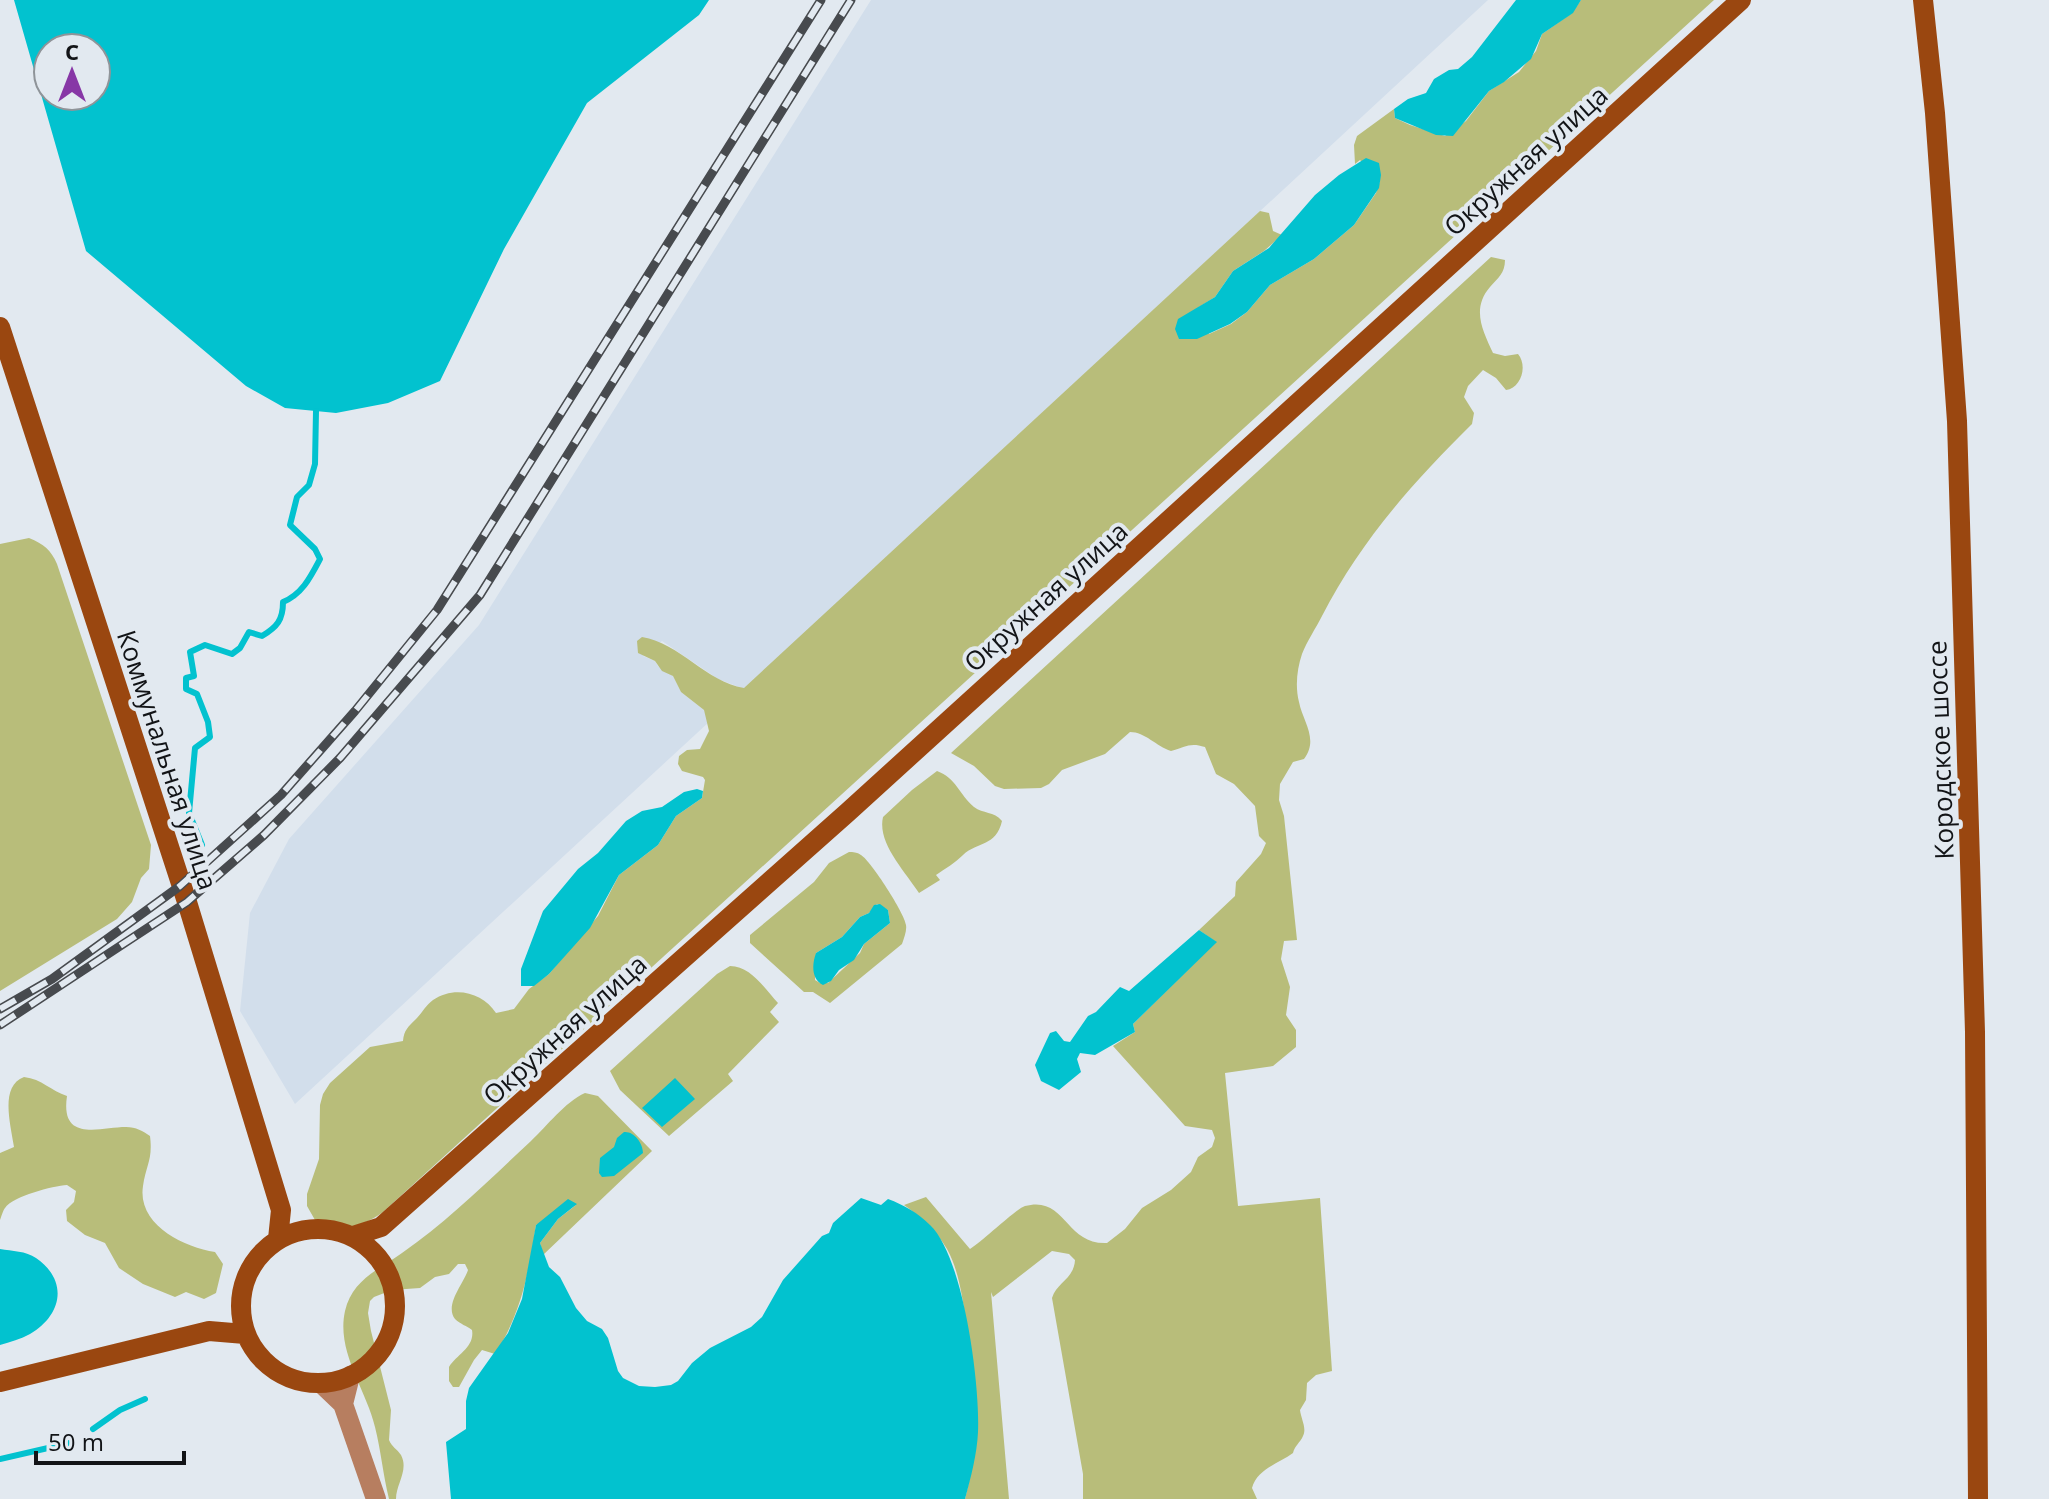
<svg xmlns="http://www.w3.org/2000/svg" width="2049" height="1499" viewBox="0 0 2049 1499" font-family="'Open Sans',sans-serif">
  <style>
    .built { fill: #d2deeb }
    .green { fill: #b8bd7a; fill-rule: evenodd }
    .water { fill: #02c2cf; fill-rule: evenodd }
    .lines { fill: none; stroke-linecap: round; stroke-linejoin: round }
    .stream { stroke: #02c2cf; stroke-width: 6 }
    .street { stroke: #b77e60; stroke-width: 20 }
    .secondary { stroke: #9a4710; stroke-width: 20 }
    .rail-casing { stroke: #474a4e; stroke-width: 9 }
    .rail { stroke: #e2e9f0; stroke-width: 6; stroke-dasharray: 18; stroke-linecap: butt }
    .labels { text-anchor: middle; stroke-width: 8; stroke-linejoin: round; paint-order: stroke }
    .street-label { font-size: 26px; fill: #121417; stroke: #e2e9f0 }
  </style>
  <rect width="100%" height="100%" fill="#e2e9f0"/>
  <path class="built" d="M871 0H1488L744 689 718 679 662 641 643 656 655 661 658 666 673 676 681 692 704 710 709 722 295 1104 240 1011 250 913 289 839 479 625Z"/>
  <path class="green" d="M1581 0H1714L383 1212C364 1226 336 1235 315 1220L307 1206V1194L319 1159 320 1105 323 1094 330 1083 370 1047 403 1041C404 1030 408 1027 416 1019 422 1013 426 1005 433 1000 455 985 483 993 496 1013L514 1009 529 989 549 974 598 916 619 875 658 845 676 816 702 798 705 780 703 777 682 771 678 764 679 756 687 750 700 749 709 731 704 710 681 692 673 676 662 671 655 661 638 653 637 641 642 637C680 643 706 682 744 688L1260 211 1269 213 1273 231 1282 235 1264 251 1233 271 1215 297 1199 307 1209 334 1231 324 1247 312 1270 285 1314 259 1354 225 1376 193 1380 181 1360 160 1355 164 1354 145 1357 136 1394 109 1395 118 1410 125 1445 136 1466 121 1489 91 1519 72 1536 51 1542 34 1572 13Z
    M1491 257 1505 260C1505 273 1498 278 1490 287 1471 309 1483 331 1493 353L1505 356 1518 354C1528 366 1521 388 1506 390L1496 378 1483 370 1468 386 1464 397 1474 413 1472 424C1413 482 1360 542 1322 616 1316 628 1307 641 1302 654 1297 669 1295 686 1299 702 1303 722 1319 739 1304 759L1293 762 1280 784 1279 800 1284 816 1297 940 1284 941 1281 959 1290 987 1286 1015 1296 1030V1047L1273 1066 1225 1073 1238 1206 1320 1198 1332 1371 1316 1375 1307 1383 1306 1400 1300 1410C1301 1419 1307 1428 1303 1436 1300 1443 1295 1445 1293 1453 1278 1464 1257 1469 1252 1488L1257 1499H1083V1474L1052 1298C1057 1282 1074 1279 1075 1260L1069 1254 1052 1251 993 1297 991 1292 1009 1499H965C981 1438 976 1382 966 1321 962 1296 959 1271 947 1249 936 1230 922 1218 904 1205L926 1197 970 1249C983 1241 1017 1208 1025 1206 1066 1195 1065 1245 1107 1243L1125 1229 1142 1208 1171 1190 1191 1172 1198 1157 1212 1147 1215 1138 1212 1130 1185 1126 1113 1046 1135 1032 1133 1024 1216 942 1199 930 1235 896 1236 882 1261 854 1266 843 1259 836 1255 806 1234 784 1216 774 1205 747C1190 742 1185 747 1171 751 1156 746 1145 732 1130 732L1105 754 1062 770 1049 784 1041 788 1004 789 995 786 974 766 951 753Z
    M29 538C44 544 51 550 57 564L151 845 149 869 141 878 132 902 117 919 0 991V544Z
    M937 771C956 778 959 794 974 807 983 814 994 811 1002 821 996 847 978 841 963 855 955 863 946 868 936 875L940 880 919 893C905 871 877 843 883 817L912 790Z
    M849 852C853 852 857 852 861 855 871 861 905 914 906 925 907 931 904 938 902 944L830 1003 813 992H804L750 943V935L814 882 829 863ZM877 904 888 910 890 923 864 944 860 953 828 983H820L815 980 816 953 842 937 860 917 869 913Z
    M730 966C751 966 765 989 778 1003L770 1012 779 1022 728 1074 733 1081 669 1136 620 1090 610 1071 717 974Z
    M24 1077C42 1079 51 1091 67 1096 60 1143 100 1127 126 1127 136 1127 143 1131 150 1136 153 1160 146 1165 143 1186 137 1224 183 1247 215 1252L223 1264 216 1293 204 1299 186 1292 175 1297 143 1284 119 1268 105 1243 85 1235 67 1221 66 1210 74 1202 76 1191 67 1185C53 1186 13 1196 5 1208 3 1210 1 1218 0 1220V1153L14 1147C10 1122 0 1086 24 1077Z
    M585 1093 598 1096 652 1151 543 1255 540 1243 558 1219 576 1205 536 1225C529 1272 521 1314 495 1354L482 1350 474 1360 459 1387H453L449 1381V1367C457 1354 475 1347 472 1330 467 1326 460 1324 455 1319 444 1305 464 1283 468 1270L465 1264H458L449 1274 435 1277 420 1288 392 1290 374 1297 370 1301 368 1313 371 1331 391 1410 389 1440C392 1447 397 1449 401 1455 409 1470 396 1484 396 1499H389C383 1475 381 1451 375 1427 366 1389 336 1352 345 1311 352 1280 378 1270 402 1253 449 1220 489 1180 531 1141 547 1126 565 1102 585 1093Z"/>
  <path class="water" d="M14 0H709L699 15 587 103 504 249 440 381 388 403 336 413 285 408 246 386 86 251ZM48 48H96V96H48Z
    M1516 0H1581L1573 13 1542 34 1531 59 1504 82 1489 91 1453 136 1436 135 1395 118 1394 109 1408 99 1426 93 1434 79 1449 70 1458 69 1472 57Z
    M1366 158 1379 163 1381 175 1379 188 1354 225 1314 259 1270 285 1247 312 1230 324 1197 339H1179L1175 329 1178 319 1215 297 1233 271 1269 248 1315 195 1339 175Z
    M697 789 703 791 702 798 676 816 658 845 619 875 590 928 549 974 534 986H521V969L543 911 578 869 598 853 626 821 642 811 662 807 684 792Z
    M880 904 888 910 890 923 864 944 854 960 839 970 831 981 823 985C811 979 812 964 816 953L842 937 860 917 869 913 874 905Z
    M1199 930 1217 942 1133 1024 1135 1032 1095 1055 1080 1053 1077 1059 1081 1072 1059 1090 1041 1081 1035 1065 1050 1033 1056 1031 1064 1041 1070 1042 1088 1016 1096 1012 1120 987 1129 991Z
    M675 1078 695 1099 662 1127 642 1108Z
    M624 1132C634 1131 643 1143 643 1153L614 1176 602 1177 599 1173 600 1158 614 1147 617 1138Z
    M861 1198 881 1205 888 1199C904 1205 918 1213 930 1225 964 1257 980 1385 978 1432 977 1454 971 1477 965 1499H451L446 1442 466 1429V1401L469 1388 508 1333 522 1299 536 1225 568 1199 577 1204 558 1219 540 1243 549 1267 560 1277 576 1308 587 1321 602 1329 608 1338 618 1371 623 1378 639 1386 655 1387 671 1385 678 1381 692 1363 710 1348 751 1327 762 1317 783 1280 822 1236 829 1233 833 1223Z
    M0 1249C12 1251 26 1251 36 1258 69 1281 62 1315 30 1334 21 1339 10 1342 0 1345Z"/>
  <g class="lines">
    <path class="stream" d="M202 845 189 813 195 748 210 737 208 722 197 694 186 689V678L194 676 190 652 205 645 232 654 240 648 249 632 262 636C277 627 283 620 283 602 302 594 310 578 320 559L315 549 290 525 297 497 309 485 315 464 316 411
      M93 1429 120 1410 145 1399
      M0 1459 74 1442"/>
    <path class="street" d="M321 1383 343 1404 376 1499
      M343 1404 350 1376"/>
    <path class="secondary" d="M1923 0 1935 113 1957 421 1975 1032 1978 1499
      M0 327 187 902 281 1210 278 1239
      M241 1306a77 77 0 1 1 154 0a77 77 0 1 1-154 0Z
      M353 1236 381 1227 848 812 1741 0
      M0 1382 209 1331 245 1334"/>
    <defs>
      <path id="rail" d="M0 1009 52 979 180 886 281 795 355 711 437 610 821 0
        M0 1025 187 902 264 835 340 758 480 595 851 0"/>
    </defs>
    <use href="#rail" class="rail-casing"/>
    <use href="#rail" class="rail"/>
  </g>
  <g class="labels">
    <g class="street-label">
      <text transform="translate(1526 161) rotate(-42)" y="9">Окружная улица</text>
      <text transform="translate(1046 597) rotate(-42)" y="9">Окружная улица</text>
      <text transform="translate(1941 750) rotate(-92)" y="9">Кородское шоссе</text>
      <text transform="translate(167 760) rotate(72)" y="9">Коммунальная улица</text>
      <text transform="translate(565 1030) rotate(-42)" y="9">Окружная улица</text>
    </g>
  </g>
  <g transform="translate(72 72)"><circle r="38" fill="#e2e9f0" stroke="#8f9499" stroke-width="2"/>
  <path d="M0-6L14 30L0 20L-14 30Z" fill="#8737a6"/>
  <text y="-12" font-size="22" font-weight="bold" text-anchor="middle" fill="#121417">С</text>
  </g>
  <path d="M36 1451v12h148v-12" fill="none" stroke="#121417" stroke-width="4"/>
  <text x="48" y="1451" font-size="24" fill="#121417" stroke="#e2e9f0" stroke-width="6" paint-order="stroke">50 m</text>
</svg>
